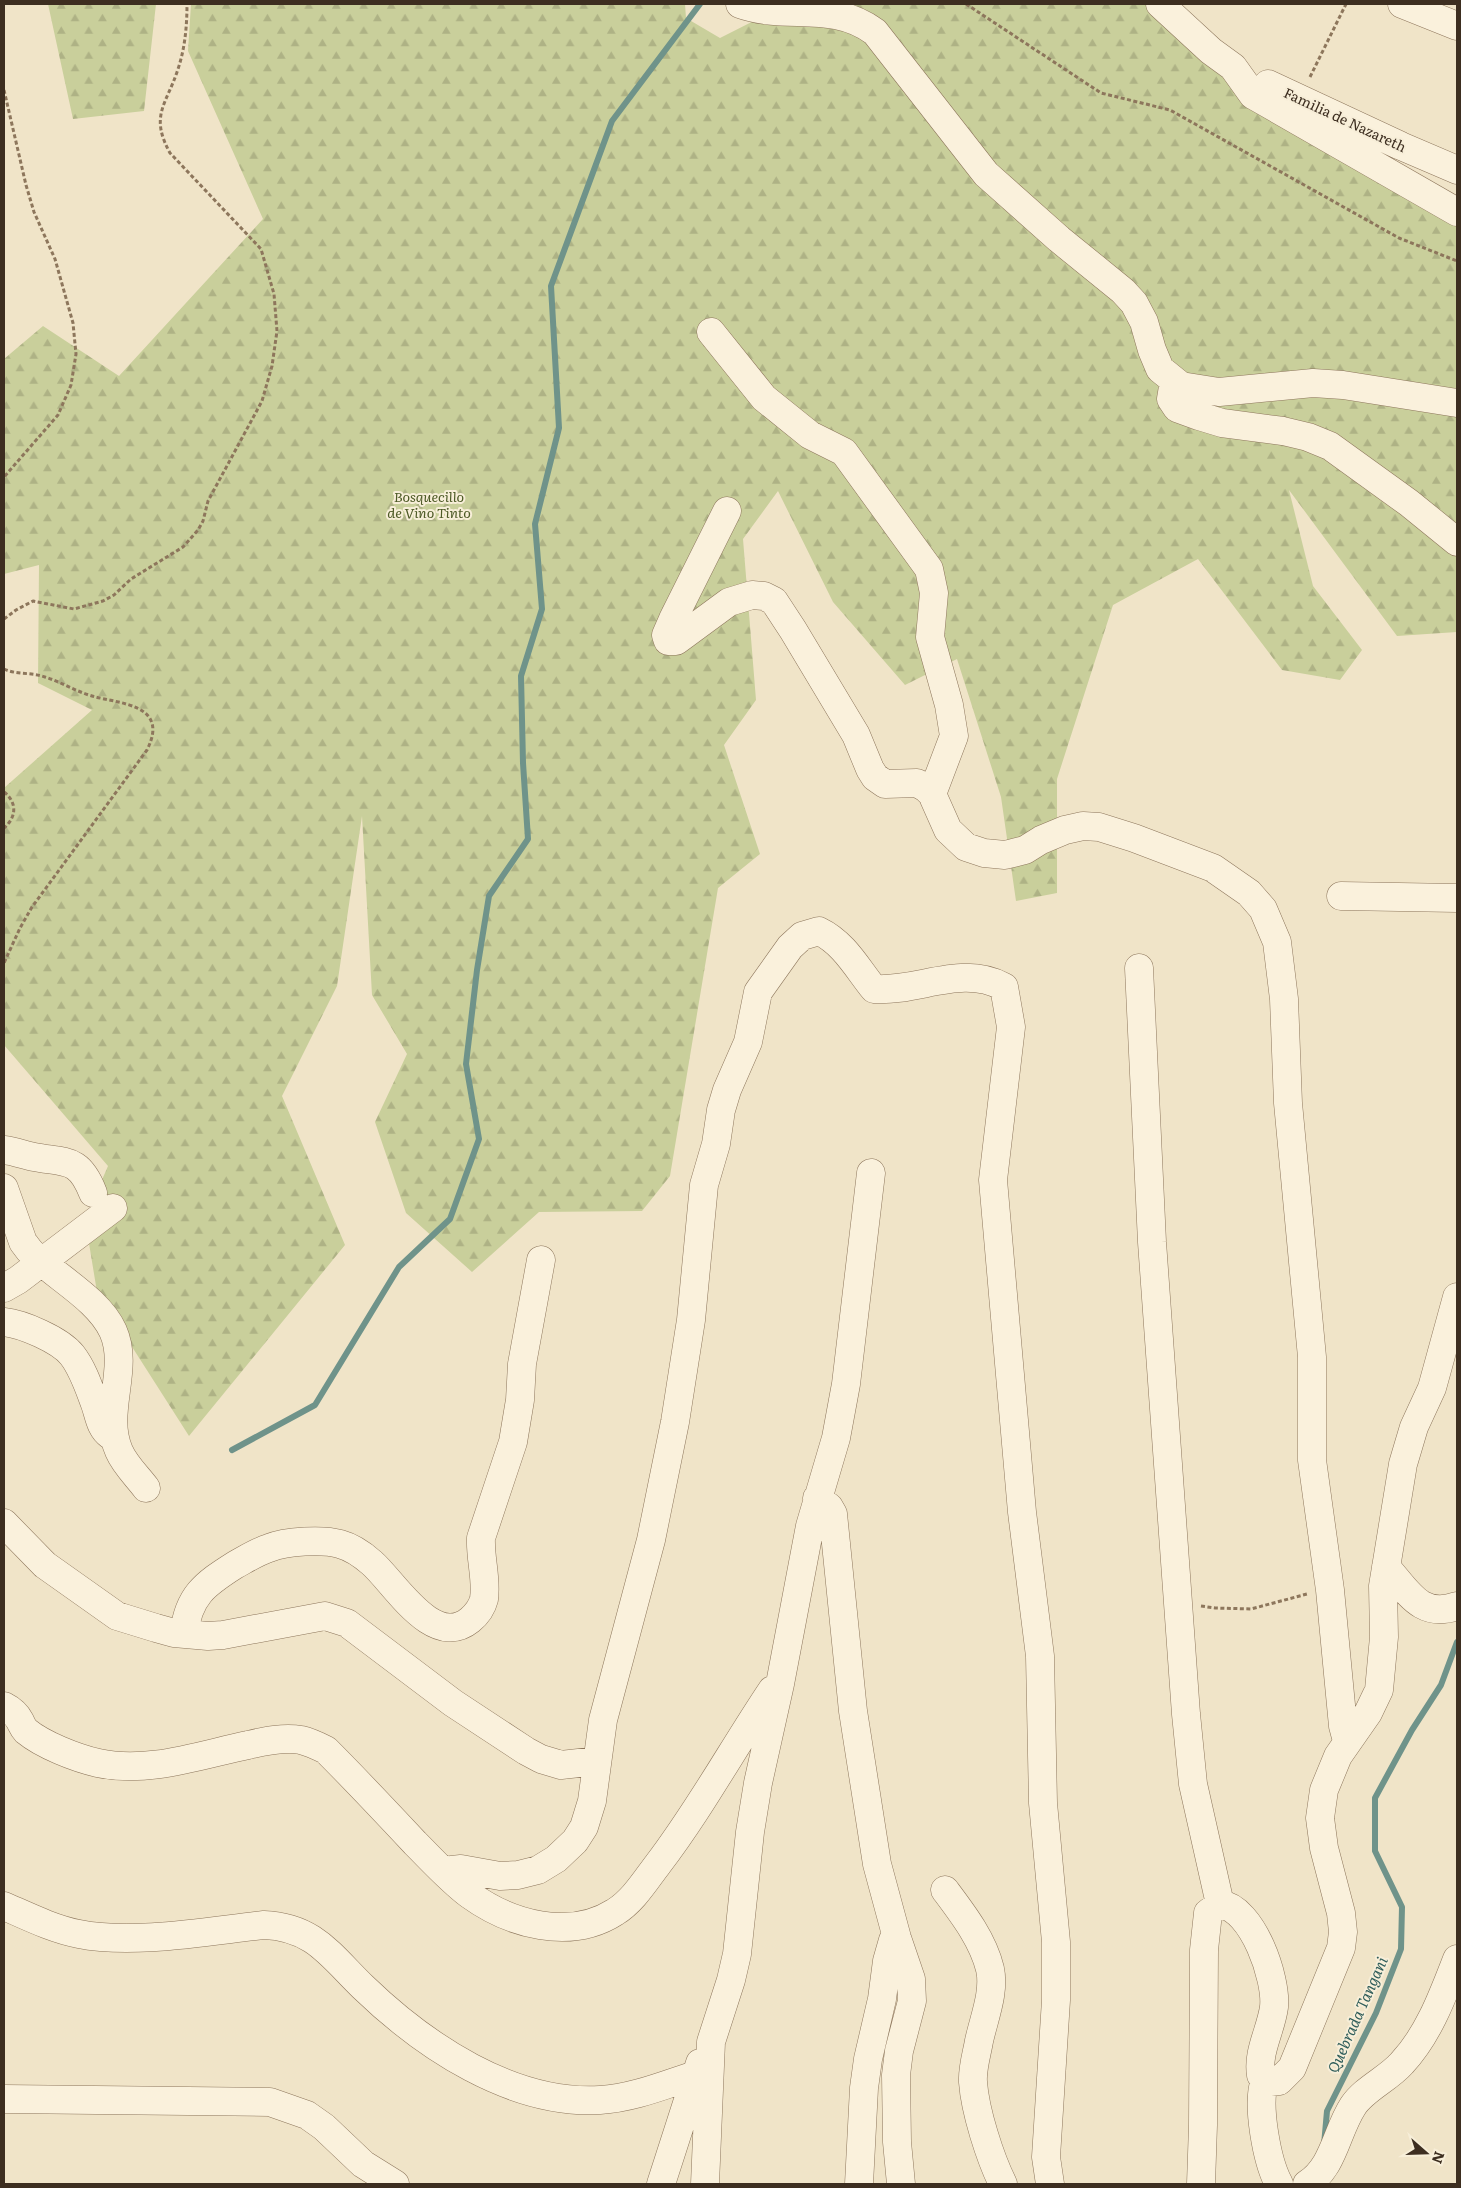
<svg xmlns="http://www.w3.org/2000/svg" width="1461" height="2188" viewBox="0 0 1461 2188" font-family="Literata,serif">
  <style>
    .forest { fill: url(#forest-firs) }
    .lines { fill: none; stroke-linecap: round; stroke-linejoin: round }
    .stream { stroke: #6f938a; stroke-width: 6 }
    .minor-casing { stroke: #8d765c; stroke-width: 29 }
    .path { stroke: #8d765c; stroke-width: 3; stroke-dasharray: 4 2.5; stroke-linecap: butt }
    .minor { stroke: #faf1dc; stroke-width: 28 }
    .labels { text-anchor: middle; stroke-width: 4; stroke-linejoin: round; paint-order: stroke }
    .street-label { font-size: 14px; fill: #3d2e20; stroke: #f7eed8 }
    .park-label { font-size: 14px; font-style: italic; fill: #4d5a26; stroke: #f7eed8 }
    .water-label { font-size: 15px; font-style: italic; fill: #2f5d5a; stroke: #f7eed8 }
  </style>
  <defs>
    <pattern id="forest-firs" width="22" height="20" patternUnits="userSpaceOnUse" patternTransform="scale(1.25)"><rect width="22" height="20" fill="#c9cf9b"/><path d="M5 1l3.5 6h-7zM16 11l3.5 6h-7z" fill="#aeb285"/></pattern>
  </defs>
  <rect width="100%" height="100%" fill="#f0e4c8"/>
  <path class="forest" d="M48 4H156L144 111 73 119Z
    M191 4H685L686 18 720 38 781 7V4H1145L1199 56 1457 213V632L1397 636 1289 490 1313 586 1362 650 1340 680 1282 670 1198 559 1113 605 1057 779V893L1016 901 1001 797 957 659 905 685 833 602 778 491 743 539 756 700 724 745 760 854 718 888 670 1176 642 1211 539 1212 472 1272 406 1213 375 1122 407 1054 372 995 362 816 337 986 282 1096 345 1245 189 1436 97 1292 85 1219 108 1166 4 1045V788L92 710 38 683 39 565 4 574V359L43 326 119 376 263 219 188 51Z"/>
  <g class="lines">
    <path class="stream" d="M232 1450 315 1405 399 1267 450 1219 479 1139 466 1064 477 970 489 896 528 839 523 763 521 676 542 609 535 524 559 428 551 286 612 121 700 4
      M1324 2145 1327 2111 1376 2013 1401 1949 1402 1907 1375 1851V1798L1412 1730 1441 1685 1457 1642"/>
    <defs>
      <path id="minor" d="M740 4C787 21 832 0 875 32L986 174 1059 239 1123 291 1134 303 1144 322 1152 350 1160 369 1181 386 1219 392 1313 383 1343 385 1457 403
        M1160 4 1211 51 1233 67 1253 95 1457 212
        M1402 4 1457 26
        M1268 84 1401 146 1457 170
        M711 332 764 398 810 435 844 452 929 569 934 593 930 637 949 705 954 736 932 794
        M1174 381 1171 399 1177 408 1199 416 1222 423 1283 431 1308 437 1330 446 1409 503 1457 542
        M727 511 673 619 666 635 668 641H676L729 602 752 595 764 596 774 601 793 630 856 735 870 769 875 777 885 784 917 783 926 788 932 794 948 830 966 847 984 853 1005 855 1025 850 1041 840 1065 830 1083 826 1099 827 1134 838 1213 868 1249 893 1263 909 1277 942 1284 999 1288 1103 1312 1357V1460L1330 1590 1343 1726 1347 1741
        M1341 896 1457 898
        M1139 968 1152 1242 1186 1714 1193 1784 1220 1904
        M4 1150C14 1151 24 1155 34 1157 66 1163 79 1157 93 1193
        M4 1188 23 1242 29 1250C53 1276 98 1298 113 1331 130 1369 102 1412 119 1451 125 1465 137 1476 146 1488
        M4 1288 18 1280 113 1208
        M4 1322C23 1324 60 1340 72 1355 83 1369 89 1388 95 1404 99 1415 100 1428 110 1435
        M817 1498 829 1507 833 1514 853 1711 877 1864 897 1938 911 1979 912 2001 899 2051 896 2075 897 2142 901 2184
        M4 1523 45 1565 117 1616 156 1628 174 1633 208 1636 223 1635 325 1616 347 1623 453 1703 526 1751 541 1759 561 1765 597 1761
        M1386 1567C1408 1591 1420 1619 1457 1606
        M184 1634C188 1596 205 1584 235 1565 246 1559 257 1552 269 1548 286 1541 323 1539 340 1544 351 1547 363 1555 372 1563 394 1582 433 1650 470 1620 476 1615 482 1607 484 1599 487 1579 480 1559 481 1538L513 1442 520 1400 522 1364 541 1260
        M4 1706C10 1709 17 1715 20 1721 22 1725 23 1728 26 1731 43 1745 76 1758 98 1763 148 1774 200 1755 248 1745 265 1741 284 1737 301 1740 310 1742 318 1746 326 1750 356 1780 386 1812 415 1843 433 1861 450 1880 470 1895 510 1924 570 1941 615 1912 633 1901 645 1881 658 1864 700 1809 733 1748 772 1690
        M443 1871 461 1869 500 1876 518 1875 538 1870 556 1859 575 1841 584 1827 592 1801 603 1720 651 1540 675 1422 691 1320 704 1185 716 1144 721 1110 727 1090 748 1042 758 992 790 947 802 936 819 931C844 943 857 968 874 989 919 992 962 964 1004 987L1011 1027 993 1180 1022 1512 1040 1656 1043 1803 1056 1942V2000L1046 2157 1050 2184
        M945 1890C963 1914 983 1940 990 1969 995 1992 984 2018 979 2041 977 2053 972 2069 973 2082 975 2111 990 2158 1003 2184
        M4 1906C27 1916 53 1929 79 1934 133 1945 209 1931 264 1925 314 1927 331 1956 363 1987 424 2046 512 2105 600 2100 633 2098 664 2085 695 2075
        M1265 2080C1256 2104 1267 2162 1279 2184
        M4 2099 270 2102 307 2115 324 2127 363 2164 395 2184
        M661 2184 700 2063
        M705 2184 711 2042 731 1980 737 1954 750 1832 758 1783 780 1684 810 1526 836 1438 846 1384 871 1173
        M859 2184 864 2088 868 2059 882 1999 887 1961 893 1940 897 1938
        M1201 2184 1203 2125 1204 1950 1208 1913 1220 1904C1253 1908 1277 1979 1274 2007 1271 2030 1257 2052 1261 2075L1270 2082 1279 2081 1292 2068 1341 1948 1343 1932 1341 1913 1324 1848 1320 1818 1324 1790 1338 1756 1368 1713 1379 1690 1384 1637 1383 1586 1403 1464 1414 1427 1432 1388 1457 1297
        M1307 2184C1334 2167 1336 2132 1353 2106 1364 2089 1388 2079 1402 2063 1429 2034 1443 1995 1457 1959"/>
    </defs>
    <use href="#minor" class="minor-casing"/>
    <path class="path" d="M966 4 1101 93 1170 110 1399 238 1457 261
      M1310 77 1346 4
      M4 90 26 185 34 212 55 259 73 323 76 354 71 385 58 415 4 477
      M4 619 16 610 33 601 74 609 103 601 114 595 131 579 183 547 198 530 203 521 208 501 262 401 272 366 277 331 274 294 261 249 170 153C149 115 167 104 178 69 185 48 187 26 187 4
      M4 669C16 675 32 672 45 677 61 682 75 691 92 696 120 704 170 704 147 750L32 907 20 928 4 963
      M4 792C17 802 17 817 4 828
      M1201 1606 1215 1608 1251 1609 1307 1594"/>
    <use href="#minor" class="minor"/>
  </g>
  <g class="labels">
    <g class="street-label">
      <text transform="translate(1345 120) rotate(25)" y="5">Familia de Nazareth</text>
    </g>
    <g class="park-label">
      <text x="429" y="502">Bosquecillo<tspan x="429" dy="16">de Vino Tinto</tspan></text>
    </g>
    <g class="water-label">
      <text transform="translate(1358 2015) rotate(-66)" y="5">Quebrada Tangani</text>
    </g>
  </g>
  <rect width="1461" height="2188" fill="none" stroke="#3d2e20" stroke-width="10"/>
  <g transform="translate(1426 2153) rotate(110)" stroke="#f7eed8" stroke-width="4" paint-order="stroke">
  <path d="M0-4L9 19L0 12L-9 19Z" fill="#3d2e20"/>
  <text y="-8" font-size="14" font-weight="bold" text-anchor="middle" fill="#3d2e20">N</text>
  </g>
</svg>
